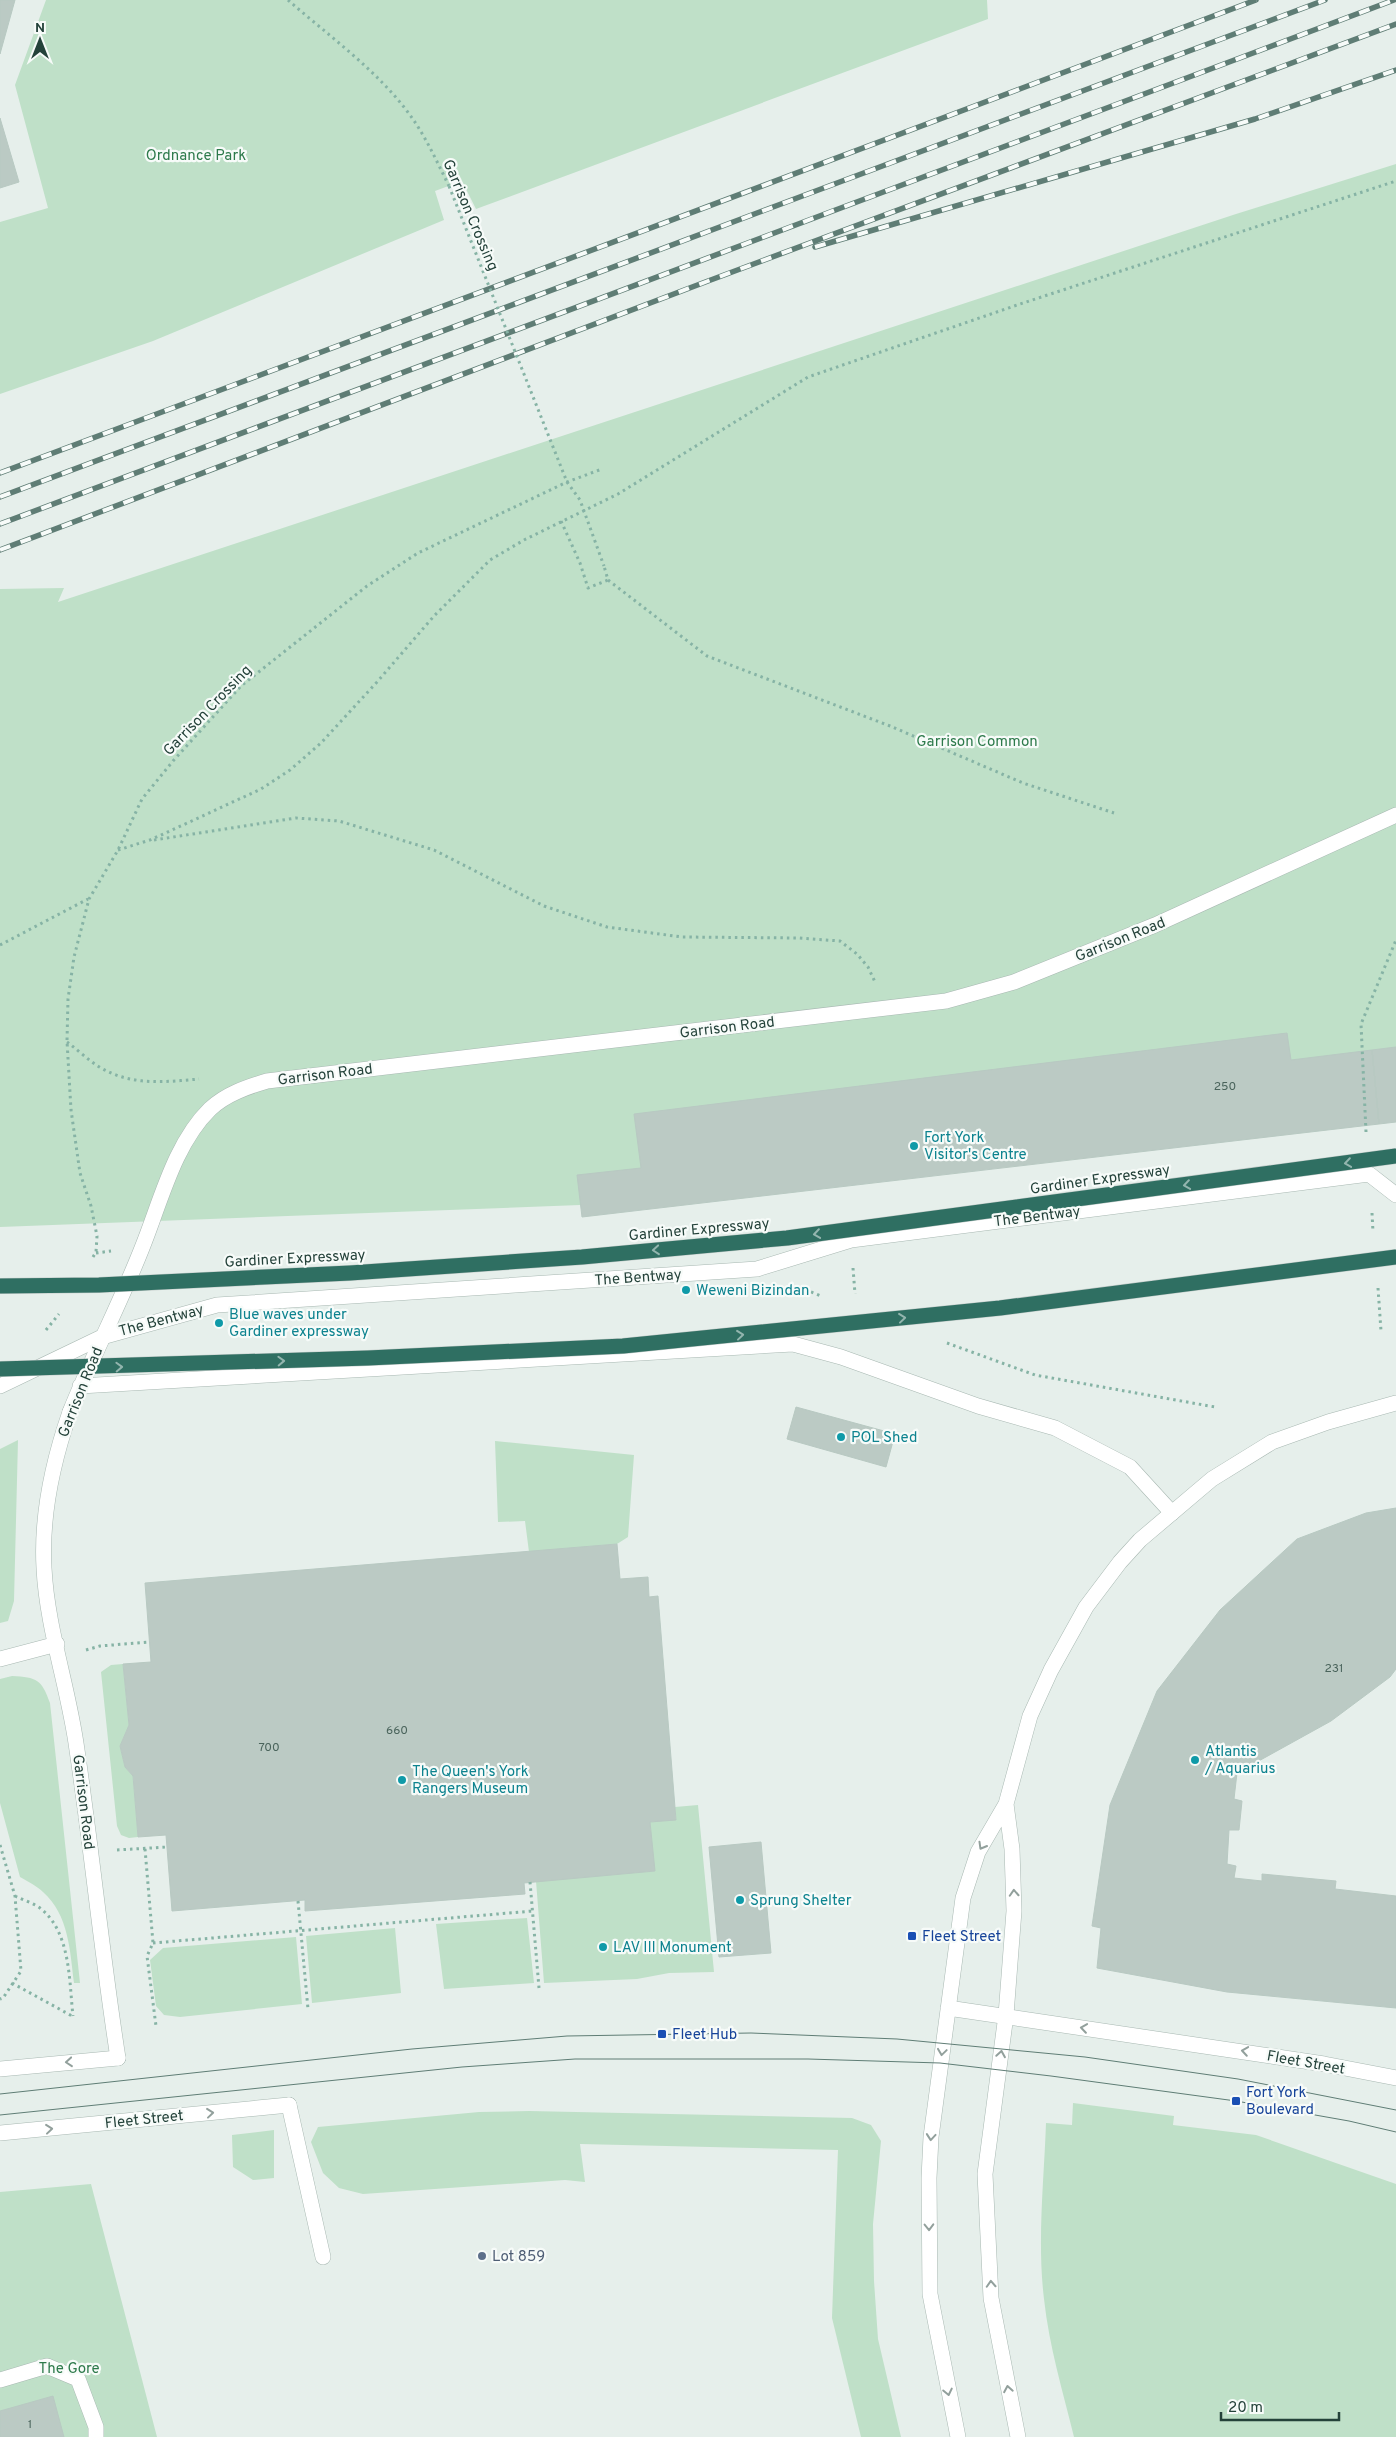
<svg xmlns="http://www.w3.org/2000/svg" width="1396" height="2437" viewBox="0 0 1396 2437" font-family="Overpass,sans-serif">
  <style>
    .green { fill: #bfe0c8 }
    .building { fill: #bbcac4; stroke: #b8c9c2 }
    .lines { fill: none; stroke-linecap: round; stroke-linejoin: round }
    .service-casing { stroke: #a8b8b2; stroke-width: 16 }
    .pedestrian-casing { stroke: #a8b8b2; stroke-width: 16 }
    .minor-casing { stroke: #a8b8b2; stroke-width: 16 }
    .tertiary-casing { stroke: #a8b8b2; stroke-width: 16 }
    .path { stroke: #86b3a5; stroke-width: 3; stroke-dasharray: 2.5 4; stroke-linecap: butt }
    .service { stroke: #fff; stroke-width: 15 }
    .pedestrian { stroke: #fff; stroke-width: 15 }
    .minor { stroke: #fff; stroke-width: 15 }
    .tertiary { stroke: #fff; stroke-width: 15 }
    .tram { stroke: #5f7d75; stroke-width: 1 }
    .rail-casing { stroke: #5f7d75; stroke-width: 5.5 }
    .rail { stroke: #f7fbf9; stroke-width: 4; stroke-dasharray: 11; stroke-linecap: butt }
    .motorway-bridge-casing { stroke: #c2cac8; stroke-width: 16; stroke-linecap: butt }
    .path-bridge { stroke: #86b3a5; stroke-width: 3; stroke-dasharray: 2.5 4; stroke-linecap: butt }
    .motorway-bridge { stroke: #2f6f62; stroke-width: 15 }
    .oneway { stroke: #93b5ae }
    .oneway2 { stroke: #92a09c }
    .culture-dot { fill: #0f9aa8; stroke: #f7fbf9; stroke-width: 2 }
    .transit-dot { fill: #1a4fb4; stroke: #f7fbf9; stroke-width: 2 }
    .service-dot { fill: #5c6f8a; stroke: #f7fbf9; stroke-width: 2 }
    .labels { text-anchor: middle; stroke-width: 4.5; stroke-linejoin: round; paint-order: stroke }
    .number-label { font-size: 12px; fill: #4a645c }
    .park-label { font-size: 15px; fill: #2d7a4b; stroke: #f7fbf9 }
    .street-label { font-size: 15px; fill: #24423a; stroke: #f7fbf9 }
    .culture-label { font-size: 15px; fill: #0d838f; stroke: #f7fbf9; text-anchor: start }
    .transit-label { font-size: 15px; fill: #164399; stroke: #f7fbf9; text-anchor: start }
    .service-label { font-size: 15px; fill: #4e5e75; stroke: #f7fbf9; text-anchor: start }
  </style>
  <rect width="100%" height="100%" fill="#e6efeb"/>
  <path class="green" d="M46 0H987L988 19 476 209 462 181 435 191 444 220 153 341 0 394V222L48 208 15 85Z
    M1396 164V1100L1073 1153 580 1205 0 1227V589L64 588 58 602 1236 214Z
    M18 1440 14 1601 8 1621 0 1623V1449Z
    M495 1441 634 1455 628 1537 617 1544 529 1552 525 1521 498 1522Z
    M123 1664 129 1725 120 1746 125 1767 133 1776 138 1837 129 1838 121 1835 117 1826 101 1672 111 1665Z
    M12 1676C37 1677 42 1680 50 1703L80 1983H74C70 1951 69 1915 43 1892 37 1886 27 1881 20 1877L0 1803V1679Z
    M698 1805 714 1972 669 1973 637 1979 544 1983 536 1881 654 1871 650 1822 676 1819 675 1807Z
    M527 1918 534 1983 444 1989 436 1924Z
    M395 1928 401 1993 312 2003 306 1936Z
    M296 1937 302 2004 180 2017 164 2015 156 2006 150 1960 163 1948Z
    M1073 2103 1174 2116 1173 2125 1256 2135 1396 2184V2437H1074C1063 2392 1049 2346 1044 2299 1037 2241 1044 2181 1046 2123L1072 2125Z
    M529 2111 852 2118 871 2125 881 2141 873 2224 874 2281 878 2339 901 2437H861L832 2318 838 2150 580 2144 585 2182 565 2180 363 2194 339 2188 323 2173 311 2142 318 2127 479 2112Z
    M274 2130V2178L253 2180 233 2167 232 2135Z
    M91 2184 157 2437H0V2192Z"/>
  <path class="building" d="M0 0H15L0 54Z
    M0 118 19 182 0 188Z
    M1287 1033 1291 1060 1372 1050 1379 1124 582 1217 577 1175 641 1168 634 1114Z
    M1396 1047V1122L1379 1124 1372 1050Z
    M796 1407 895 1434 886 1467 787 1439Z
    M1396 1508V1669L1390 1677 1331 1721 1237 1773 1234 1799 1242 1801 1239 1830H1229L1227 1864 1236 1866 1234 1878 1262 1881V1874L1336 1881 1335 1889 1396 1896V2008L1227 1992 1097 1968 1101 1928 1092 1926 1110 1805 1157 1691 1220 1610 1297 1539 1366 1513Z
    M617 1544 620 1579 648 1577 649 1597 658 1596 676 1820 650 1822 655 1871 524 1883 525 1894 305 1911V1900L172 1911 166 1835 138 1837 133 1776 125 1767 120 1746 129 1725 123 1664 151 1662 145 1583Z
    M761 1842 771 1953 719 1957 709 1847Z
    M53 2396 64 2437H0V2411Z"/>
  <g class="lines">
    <defs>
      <path id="service" d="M80 1386 793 1344 841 1357 978 1406 1055 1428 1130 1467 1172 1513
        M70 1412C92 1357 120 1304 142 1248 160 1204 174 1144 210 1109 226 1094 247 1087 267 1081L946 1001 1014 982 1155 925 1396 815
        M0 1659 57 1644
        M289 2105 323 2257
        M0 2380 47 2366 78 2379 96 2427V2437"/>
      <path id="pedestrian" d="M0 1386 102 1337 217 1305 757 1269 851 1240 1369 1174 1396 1195"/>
      <path id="minor" d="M70 1412C53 1461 41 1515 44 1568 47 1629 69 1689 77 1750 92 1852 102 1956 118 2058"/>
      <path id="tertiary" d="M1006 1804 1012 1849 1014 1911 1006 2015 985 2174 991 2298 1018 2437
        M948 2008 1324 2064 1396 2078
        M0 2069 118 2058
        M0 2133 289 2105
        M958 2437 930 2294 929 2178 931 2137 963 1898 978 1852 1006 1804 1030 1716 1051 1670 1086 1607 1120 1562 1140 1540 1212 1479 1272 1442 1328 1422 1396 1403"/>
    </defs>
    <use href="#service" class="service-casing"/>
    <use href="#pedestrian" class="pedestrian-casing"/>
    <use href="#minor" class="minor-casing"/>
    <use href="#tertiary" class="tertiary-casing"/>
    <path class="path" d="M288 0C329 36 378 71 410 115 426 137 437 162 449 186
      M561 521 580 563 588 588 608 580 604 566
      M608 580 707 656 890 726 1023 783 1114 813
      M154 840 296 818 339 821 434 850 544 906 607 927 682 937 799 938 840 941 857 954 868 967 875 982
      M118 850 150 840 183 825 261 789 290 770 321 743 377 682 434 616 490 560 524 540 618 494 808 377 1020 304 1396 181
      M0 945 88 899
      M67 1042C78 1050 89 1061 101 1068 132 1086 166 1082 199 1079
      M1366 1132 1361 1024 1396 940
      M1372 1213 1373 1232
      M96 1253 111 1251
      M93 1257 96 1252 97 1236 91 1206 80 1173 71 1110 67 1041 68 999 74 957 89 899 118 850 142 799 173 761 241 686 367 586 418 553 567 482 602 469
      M853 1268 855 1294
      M799 1287 821 1296
      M1378 1288 1381 1331
      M46 1330 59 1314
      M947 1343 1035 1375 1215 1407
      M86 1650 100 1646 150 1642
      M0 1845 15 1896 21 1971 3 1998 0 1999
      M145 1849 153 1943 147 1956 156 2026
      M117 1850 167 1847
      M530 1882 539 1988
      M15 1896C23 1900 33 1903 40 1908 71 1932 69 1981 73 2016
      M298 1901 308 2009
      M153 1943 533 1911
      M12 1983 72 2016"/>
    <use href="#service" class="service"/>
    <use href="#pedestrian" class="pedestrian"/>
    <use href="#minor" class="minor"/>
    <use href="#tertiary" class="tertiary"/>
    <path class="tram" d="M0 2094 412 2049 567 2036 751 2033 897 2039 1085 2057 1238 2079 1396 2110
      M0 2115 462 2067 575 2059H808L940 2063 1051 2076 1236 2101 1349 2121 1396 2132"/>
    <defs>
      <path id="rail" d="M815 247 1255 119 1396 70
        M0 473 1256 0
        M0 497 1325 0
        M0 524 1394 0
        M0 550 708 281 1396 24"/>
    </defs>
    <use href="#rail" class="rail-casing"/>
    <use href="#rail" class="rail"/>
    <defs>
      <path id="motorway-bridge" d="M0 1286 99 1285 350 1273 582 1257 787 1238 1396 1156
        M0 1369 368 1358 623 1346 1000 1308 1396 1257"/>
    </defs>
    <use href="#motorway-bridge" class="motorway-bridge-casing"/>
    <path class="path-bridge" d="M449 186 567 482 580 500 604 566"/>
    <use href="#motorway-bridge" class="motorway-bridge"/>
  </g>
  <defs><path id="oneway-chevron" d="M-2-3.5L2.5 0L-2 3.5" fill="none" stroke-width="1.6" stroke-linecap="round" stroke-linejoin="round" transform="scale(1.25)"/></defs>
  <g class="oneway">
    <use href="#oneway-chevron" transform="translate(1348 1163) rotate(172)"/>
    <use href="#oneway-chevron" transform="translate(1187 1185) rotate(172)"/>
    <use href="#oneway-chevron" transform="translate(817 1234) rotate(172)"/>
    <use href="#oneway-chevron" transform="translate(656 1250) rotate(175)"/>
    <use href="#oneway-chevron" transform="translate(902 1318) rotate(-6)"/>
    <use href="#oneway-chevron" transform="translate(740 1335) rotate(-6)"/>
    <use href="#oneway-chevron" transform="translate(281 1361) rotate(-2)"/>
    <use href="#oneway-chevron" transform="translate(119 1367) rotate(-2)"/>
  </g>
  <g class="oneway2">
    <use href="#oneway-chevron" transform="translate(982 1846) rotate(120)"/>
    <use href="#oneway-chevron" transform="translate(1014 1893) rotate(-93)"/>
    <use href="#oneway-chevron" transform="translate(1084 2028) rotate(-172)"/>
    <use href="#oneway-chevron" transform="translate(1245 2051) rotate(-171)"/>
    <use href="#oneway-chevron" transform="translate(942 2052) rotate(98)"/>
    <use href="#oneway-chevron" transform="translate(1001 2054) rotate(-81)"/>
    <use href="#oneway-chevron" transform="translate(69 2062) rotate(175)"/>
    <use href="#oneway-chevron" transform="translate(210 2113) rotate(-6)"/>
    <use href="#oneway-chevron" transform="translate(49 2129) rotate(-6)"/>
    <use href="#oneway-chevron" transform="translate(931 2137) rotate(95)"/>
    <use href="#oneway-chevron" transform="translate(929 2227) rotate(89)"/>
    <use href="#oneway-chevron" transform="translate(991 2284) rotate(-93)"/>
    <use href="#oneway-chevron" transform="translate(1008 2389) rotate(-100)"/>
    <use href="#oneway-chevron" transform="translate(948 2392) rotate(78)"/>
  </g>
  <g class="culture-dot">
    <circle cx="914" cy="1146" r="5"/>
    <circle cx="686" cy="1290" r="5"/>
    <circle cx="219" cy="1323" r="5"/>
    <circle cx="841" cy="1437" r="5"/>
    <circle cx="1195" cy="1760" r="5"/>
    <circle cx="402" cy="1780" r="5"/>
    <circle cx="740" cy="1900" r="5"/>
    <circle cx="603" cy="1947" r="5"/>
  </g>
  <g class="transit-dot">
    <rect x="907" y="1931" width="10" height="10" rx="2.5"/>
    <rect x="657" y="2029" width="10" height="10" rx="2.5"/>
    <rect x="1231" y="2096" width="10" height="10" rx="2.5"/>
  </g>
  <circle class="service-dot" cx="482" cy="2256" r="5"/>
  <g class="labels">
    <g class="number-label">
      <text x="1225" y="1090">250</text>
      <text x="1334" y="1672">231</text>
      <text x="397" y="1734">660</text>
      <text x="269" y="1751">700</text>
      <text x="30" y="2428">1</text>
    </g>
    <g class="park-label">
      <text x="196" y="160">Ordnance Park</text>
      <text x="977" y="746">Garrison Common</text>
      <text x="69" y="2373">The Gore</text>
    </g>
    <g class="street-label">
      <text transform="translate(471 215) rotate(67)" y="5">Garrison Crossing</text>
      <text transform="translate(207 710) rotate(-46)" y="5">Garrison Crossing</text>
      <text transform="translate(1120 939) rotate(-22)" y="5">Garrison Road</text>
      <text transform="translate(727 1027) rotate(-7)" y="5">Garrison Road</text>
      <text transform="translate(325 1074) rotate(-7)" y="5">Garrison Road</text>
      <text transform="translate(1100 1179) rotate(-8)" y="5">Gardiner Expressway</text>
      <text transform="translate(1037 1216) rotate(-7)" y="5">The Bentway</text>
      <text transform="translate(699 1229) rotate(-5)" y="5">Gardiner Expressway</text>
      <text transform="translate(295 1258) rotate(-3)" y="5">Gardiner Expressway</text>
      <text transform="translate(638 1277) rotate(-4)" y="5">The Bentway</text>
      <text transform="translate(161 1320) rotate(-15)" y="5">The Bentway</text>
      <text transform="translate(80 1392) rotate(-68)" y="5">Garrison Road</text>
      <text transform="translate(84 1802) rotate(83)" y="5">Garrison Road</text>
      <text transform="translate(1306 2062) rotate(10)" y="5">Fleet Street</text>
      <text transform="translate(144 2119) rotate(-6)" y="5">Fleet Street</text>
    </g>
    <g class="culture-label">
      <text x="924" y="1142">Fort York<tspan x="924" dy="17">Visitor's Centre</tspan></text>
      <text x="696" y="1295">Weweni Bizindan</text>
      <text x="229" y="1319">Blue waves under<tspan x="229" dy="17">Gardiner expressway</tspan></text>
      <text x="851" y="1442">POL Shed</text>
      <text x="1205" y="1756">Atlantis<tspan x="1205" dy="17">/ Aquarius</tspan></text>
      <text x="412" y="1776">The Queen's York<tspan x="412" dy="17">Rangers Museum</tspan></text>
      <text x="750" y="1905">Sprung Shelter</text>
      <text x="613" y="1952">LAV III Monument</text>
    </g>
    <g class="transit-label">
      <text x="922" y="1941">Fleet Street</text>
      <text x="672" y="2039">Fleet Hub</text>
      <text x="1246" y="2097">Fort York<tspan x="1246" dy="17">Boulevard</tspan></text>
    </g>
    <g class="service-label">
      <text x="492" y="2261">Lot 859</text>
    </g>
  </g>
  <g transform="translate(40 40)" stroke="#f7fbf9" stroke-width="4" paint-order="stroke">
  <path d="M0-4L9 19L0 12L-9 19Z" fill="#24423a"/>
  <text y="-8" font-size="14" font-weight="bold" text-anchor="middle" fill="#24423a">N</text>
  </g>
  <path d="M1221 2412v8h118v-8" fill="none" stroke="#24423a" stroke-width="2.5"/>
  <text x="1228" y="2412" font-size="15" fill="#24423a" stroke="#f7fbf9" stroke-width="4" paint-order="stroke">20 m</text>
</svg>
